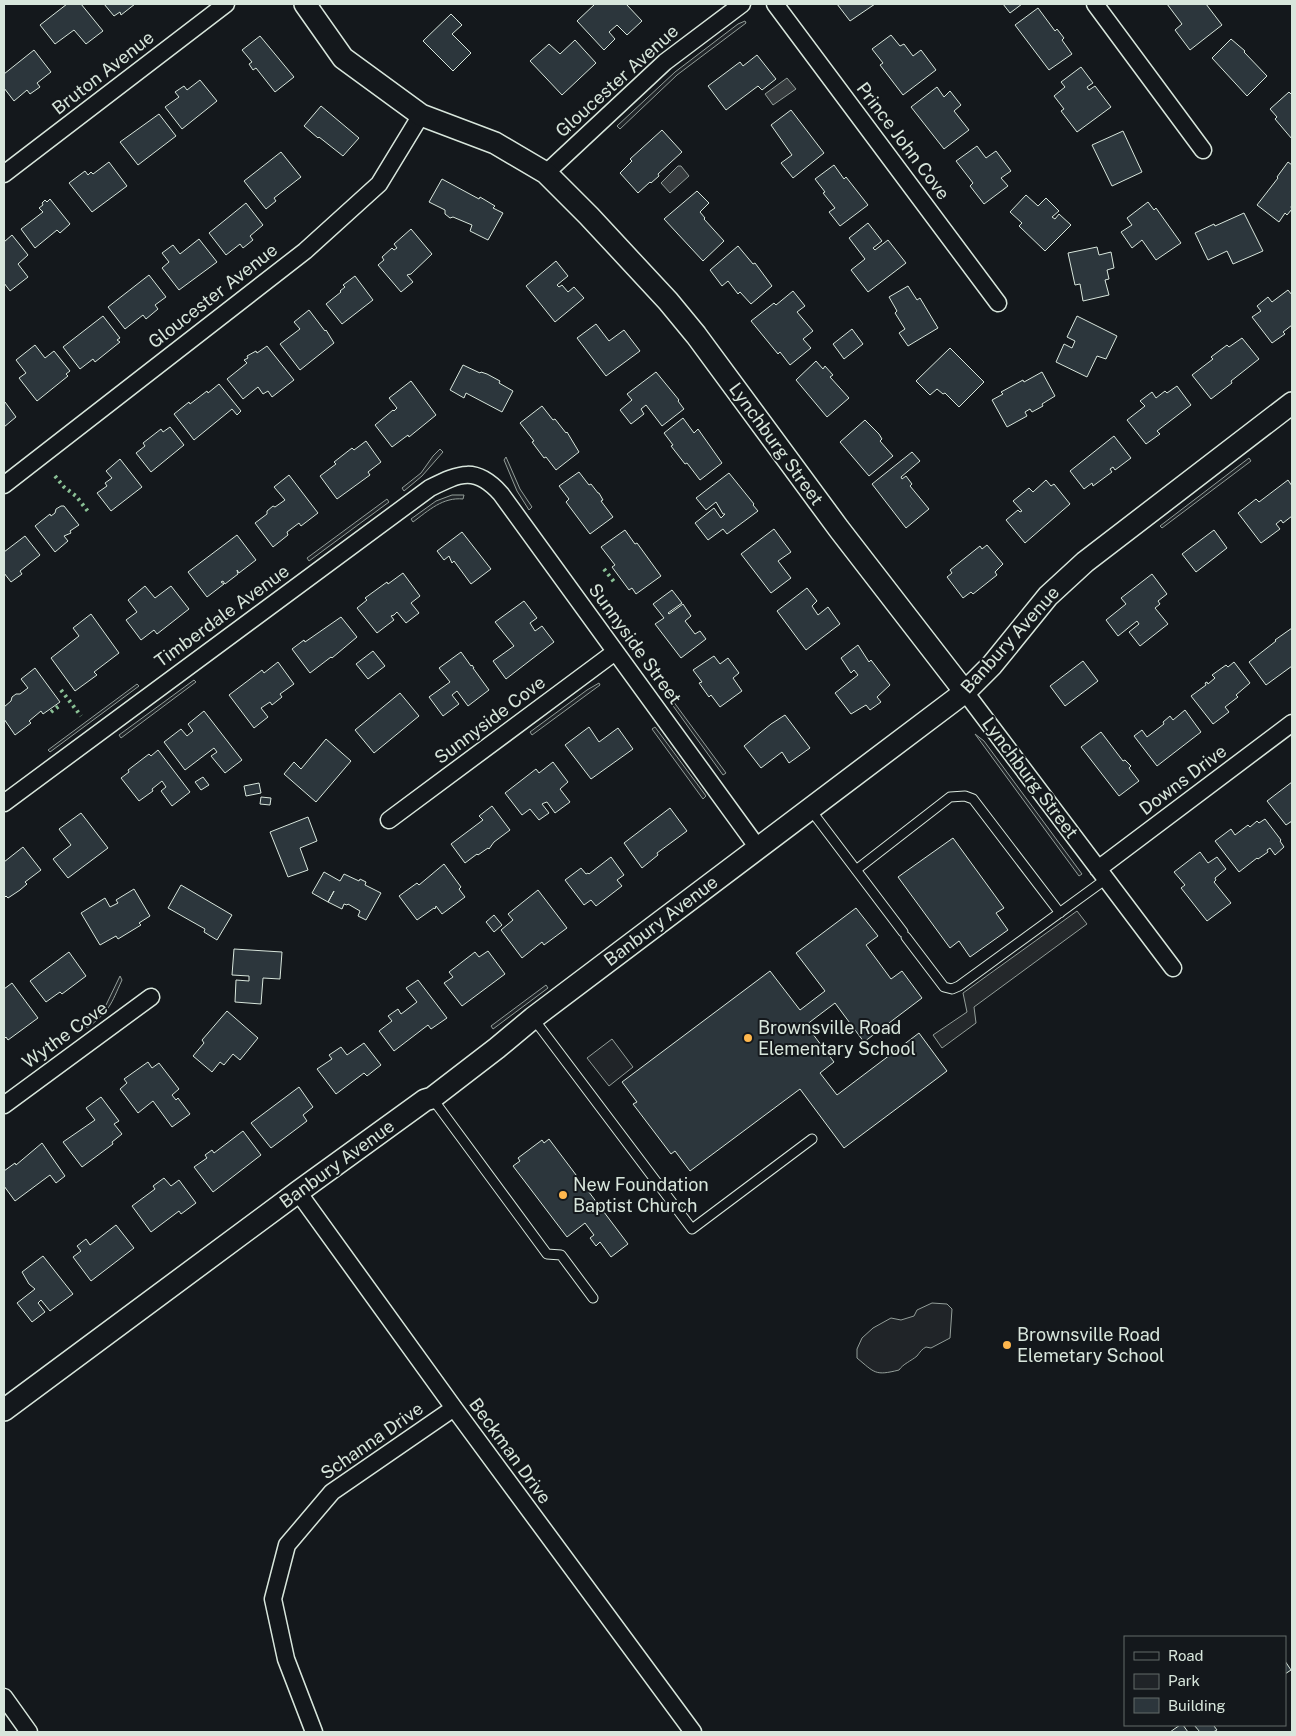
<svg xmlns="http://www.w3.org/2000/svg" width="1296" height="1736" viewBox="0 0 1296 1736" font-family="'Public Sans',sans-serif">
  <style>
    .green { fill: #202428; stroke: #939e99 }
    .parking { fill: #24282b; stroke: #939e99 }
    .water { fill: #363b3e; stroke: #939e99 }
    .building { fill: #2c363c; stroke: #d8e6dc }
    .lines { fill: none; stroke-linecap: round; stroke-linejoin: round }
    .service-casing { stroke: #d8e6dc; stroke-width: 11 }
    .minor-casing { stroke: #d8e6dc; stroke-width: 19 }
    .tertiary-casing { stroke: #d8e6dc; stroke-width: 24 }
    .service { stroke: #14181c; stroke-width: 9 }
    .minor { stroke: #14181c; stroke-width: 16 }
    .tertiary { stroke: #14181c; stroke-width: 21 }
    .hedge { stroke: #8ac095; stroke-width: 4; stroke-dasharray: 2.5 4; stroke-linecap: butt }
    .poi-dot { fill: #ffb74d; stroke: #14181c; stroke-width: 2 }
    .labels { text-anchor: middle; stroke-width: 4; stroke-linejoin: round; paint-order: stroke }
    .street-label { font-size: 18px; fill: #d8e6dc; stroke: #14181c }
    .poi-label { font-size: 18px; fill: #d8e6dc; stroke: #14181c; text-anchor: start }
  </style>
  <rect width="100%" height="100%" fill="#14181c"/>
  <path class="green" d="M745 21 746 23 677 75 620 129 617 126 675 72 738 24Z
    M440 449 443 452 422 476 404 491 402 488 421 473 433 456Z
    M506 457 520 489 532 507 529 510 517 491 504 460Z
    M1249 458 1251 461 1162 528 1160 526Z
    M452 495H464L463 499C443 497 429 510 413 522L411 519 436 501Z
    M387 499 389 502 309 561 307 558Z
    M194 680 196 682 121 738 119 735Z
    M599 683 600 685 532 735 530 732 587 690Z
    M137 684 139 686 50 752 48 750Z
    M673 701 726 773 723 775 671 703Z
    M655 727 706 796 703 799 652 729Z
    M975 734 984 741 1082 874 1079 876Z
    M120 976 122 980C111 1004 110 1011 87 1028L85 1025 99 1013 106 1005Z
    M546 985 548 988 493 1029 491 1026Z
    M612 1039 633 1067 609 1086 587 1058Z
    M932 1303 947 1304 952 1309 950 1338 931 1348 926 1347C922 1349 920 1352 917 1356 911 1361 903 1364 899 1370 875 1376 875 1373 857 1358V1349L862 1338 873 1328 891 1318 901 1320 914 1316 917 1310Z"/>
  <path class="parking" d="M1077 911 1087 924 974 1007 976 1023 942 1048 933 1035 967 1012 963 993Z"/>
  <path class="water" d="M787 78 796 89 773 105 765 94Z
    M678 166H681L689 176 670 193 661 183Z"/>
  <path class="building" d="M67 4H81L103 31 86 44 74 30 55 44 40 25Z
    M104 4H135L121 15 120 12 114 16Z
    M595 4H626L642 21 627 35 617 25 609 32 615 39 604 50 577 21Z
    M837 4H875L850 21Z
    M1003 4H1022L1010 13Z
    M1167 4H1206L1222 25 1190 50 1175 30 1182 24Z
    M1038 8 1055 31 1057 29 1064 38 1062 40 1072 54 1049 70 1015 25Z
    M451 14 462 25 452 34 471 53 453 71 423 41Z
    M891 35 900 46 904 44 913 56 921 50 936 70 903 95 880 65 883 63 872 49Z
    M260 36 294 77 275 92 256 68 253 70 249 64 252 62 242 50Z
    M1231 39 1245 51 1244 52 1267 76 1247 96 1212 58Z
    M575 40 596 63 562 95 530 61 549 44 560 54Z
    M34 50 51 72 37 83 40 87 30 94 27 90 14 101 4 88V74Z
    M757 55 776 79 762 90 758 86 726 110 708 86 740 62 743 66Z
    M1081 67 1093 83 1087 87 1089 90 1095 86 1111 107 1077 132 1061 111 1064 109 1054 96 1065 87 1061 82Z
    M200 80 217 101 182 129 165 107 179 97 175 92 184 86 187 90Z
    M937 87 944 97 950 91 961 105 954 111 969 130 944 149 911 107Z
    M1289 92 1292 95V139L1275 119 1277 117 1270 109Z
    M321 106 359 138 343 156 319 137 318 138 304 126Z
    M791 110 824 153 793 178 781 163 792 155 771 125Z
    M159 114 176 136 138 165 120 142Z
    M662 130 682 152 658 174 659 176 651 183 650 182 638 193 620 173 632 161 630 159Z
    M1123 131 1142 172 1112 186 1092 145Z
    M977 146 986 158 996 151 1011 171 1001 178 1008 186 984 204 970 186 973 183 956 161Z
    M281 152 301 177 274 198 276 201 266 209 244 181Z
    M109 162 127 186 92 212 69 183 85 171 88 175 91 172 93 174Z
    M1288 162 1292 165V205L1291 207 1292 209 1287 215 1285 213 1279 222 1257 205 1278 178 1277 177Z
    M834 165 844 179 846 177 868 205 840 226 829 212 835 208 823 193 825 192 815 179Z
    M442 179 479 199 480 197 495 206 493 208 503 213 488 240 470 231 472 225 453 217 450 218 445 214V210L429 202Z
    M697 191 709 203 700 212 705 218 704 219 724 241 703 261 664 219Z
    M1026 195 1038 206 1046 198 1059 211 1052 217 1055 219 1059 214 1071 225 1045 251 1019 226 1022 223 1010 212Z
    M50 199 70 224 60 233 57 230 35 248 21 229 43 212 39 208 43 205 42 203 45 200 47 202Z
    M1148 202 1154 210 1156 208 1181 243 1156 260 1142 240 1132 248 1121 232 1132 225 1127 218Z
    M246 203 263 225 250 236 253 240 243 248 240 244 226 255 209 233Z
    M1244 213 1263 251 1233 264 1227 251 1208 260 1195 233 1214 224 1215 226Z
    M868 223 882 241 873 248 875 250 888 240 906 263 868 292 851 270 865 259 849 238Z
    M411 229 432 254 411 274 407 275 413 282 401 292 378 265 384 260 382 257 392 248 394 250 397 248 394 244Z
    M12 235 28 255 18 264 28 277 10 291 4 283V242Z
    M199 239 217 262 179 290 162 268 169 262 162 253 173 245 180 254Z
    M738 246 753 264 755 263 772 286 751 304 740 292 738 294 728 281 722 286 710 270Z
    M1097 247 1099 255 1111 252 1114 268 1107 270 1109 279 1105 280 1109 295 1083 301 1080 284 1075 285 1068 253Z
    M556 261 568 276 557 285 559 287 562 285 568 292 574 287 584 298 555 322 526 286Z
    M149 275 166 297 155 305 158 309 146 319 143 315 125 329 108 307Z
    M355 276 373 300 342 324 326 304 341 292 340 291 345 287 343 285Z
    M908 286 917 300 920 298 938 328 908 346 899 333 905 329 895 313 897 311 889 297Z
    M1288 290 1292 295V325L1283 332 1285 334 1272 343 1252 317 1261 311 1257 306 1268 297 1272 302Z
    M793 291 805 306 797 312 813 331 803 339 811 348 790 365 780 352 778 354 751 321 774 303 776 305Z
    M309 310 325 331 326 330 334 343 300 370 280 344 300 329 294 322Z
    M103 316 120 338 117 340 120 342 95 362 93 359 80 369 63 347Z
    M1077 316 1117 336 1106 359 1097 356 1087 377 1056 362 1064 344 1072 348 1075 341 1067 337Z
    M596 324 609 341 624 330 640 351 606 376 577 338Z
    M852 329 863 344 844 359 833 344Z
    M1242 338 1259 359 1231 381 1232 383 1211 399 1192 375 1213 359 1211 357 1227 345 1229 347Z
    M35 345 45 358 54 351 70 371 66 374 68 376 37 401 19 378 26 373 16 360Z
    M267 346 294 380 272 397 268 391 263 394 258 387 243 399 227 379 247 363 244 360 248 358 247 356 256 351 257 353Z
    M950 348 984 382 959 407 945 393 943 394 937 389 930 395 916 381Z
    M816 361 823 369 825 366 833 375 830 377 849 398 827 417 796 380Z
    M463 365 480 373 481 372 487 374 500 381 499 383 513 391 502 412 466 393 464 398 450 390Z
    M656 372 679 400 678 401 684 409 662 426 646 405 641 409 644 414 631 424 620 410 632 400 627 394Z
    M1042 372 1055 396 1042 404 1043 406 1032 412 1030 409 1025 412 1027 416 1007 427 992 400 1003 394 1001 392 1023 380 1024 382Z
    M411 381 436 415 409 437 408 435 392 447 375 425 393 410 394 411 397 408 389 398Z
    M219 384 241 411 237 415 232 409 194 440 174 414 189 402 190 404 207 391 208 393Z
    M1177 386 1191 405 1157 431 1160 434 1146 444 1127 420 1145 406 1140 401 1152 392 1156 398 1165 391 1167 393Z
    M5 402 16 417 4 427V403Z
    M542 406 553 420 555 419 566 433 567 432 579 452 556 470 546 457 544 458 532 442 534 441 520 423Z
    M683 418 694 433 698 429 722 463 700 480 687 463 685 464 671 446 673 445 664 433Z
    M865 420 879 434 882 439 880 441 893 456 869 476 840 442Z
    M170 427 184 445 151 472 136 453 145 446 143 443 161 429 163 432Z
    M1114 436 1131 458 1115 470 1113 467 1110 469 1112 472 1093 486 1092 483 1084 489 1070 471Z
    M366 441 381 462 368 472 370 475 337 499 320 476 336 464 334 462 352 448 354 450Z
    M912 452 920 461 901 477 902 479 906 476 912 484 910 486 929 509 906 528 872 484Z
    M120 459 142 487 111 511 97 493 107 486 105 483 112 478 106 471Z
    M579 472 589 485 591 484 598 493H599L603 500 601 501 613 517 590 534 566 502 569 499 559 486Z
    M729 473 754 504 753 505 758 511 727 534 723 529 708 540 695 523 714 508 721 518 725 514H723L716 502 706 510 696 498Z
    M289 475 318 513 301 526 299 523 287 532 288 535 273 547 255 523 267 514V511L273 506 275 507 285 500 274 487Z
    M1046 480 1051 486 1054 484 1070 504 1025 543 1006 520 1018 510 1020 512 1022 511 1013 501 1029 488 1033 492Z
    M1288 480 1292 486V516L1283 523 1281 520 1276 524 1280 529 1261 543 1238 513 1256 499 1259 502Z
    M61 506H64L79 525 70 531 71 533 64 536 68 541 55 552 35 526 50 514 51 516 55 513 56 509Z
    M774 529 791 552 778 561 791 578 771 593 741 554Z
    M625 530 635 544 637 543 661 576 636 594 632 588 629 590 612 567 615 565 601 547Z
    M1214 530 1227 548 1196 572 1182 554Z
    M462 532 491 569 471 584 454 561 452 563 449 556 444 560 437 551Z
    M237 535 256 560 239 573 237 570 238 574 225 584 223 581 221 582 224 584 207 597 188 572Z
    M25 536 40 555 20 571 22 574 11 582 4 573V552Z
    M987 545 1003 564 995 572 997 575 973 594 971 592 963 598 947 577 952 573 950 570 980 546 982 549Z
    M403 573 420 596 411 603 419 613 406 623 397 612 394 615 391 616 394 620 377 633 357 608 367 600 365 598 387 582 388 584Z
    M1152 574 1167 594 1158 601 1160 604 1155 608 1168 624 1140 646 1129 632 1139 624 1137 621 1118 636 1106 620 1126 604 1121 598Z
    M145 586 155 598 171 586 189 609 157 634 154 630 141 640 126 620 137 612 128 600Z
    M807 588 817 601 812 606 818 615 828 607 840 624 806 650 777 611Z
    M672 590 682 603 668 613 669 614 683 604 691 616 685 621 695 634 700 631 706 639 681 658 655 624 664 618 653 604Z
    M524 601 537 618 530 623 535 631 542 626 554 642 506 679 493 661 514 646 495 622Z
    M91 614 119 653 94 672 97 675 75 691 51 658 79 636 73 628Z
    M341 617 357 637 332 658 331 657 310 673 292 649 304 640 305 642Z
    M1292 628V666L1266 685 1249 662 1276 641 1275 640Z
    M858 645 869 662 871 660 890 685 877 697 881 702 870 710 866 705 851 714 835 693 858 675 854 670 851 673 841 658Z
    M373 651 385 666 368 679 356 664Z
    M461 652 471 666 472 665 474 668H473L489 690 468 706 457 691 452 695 459 704 443 716 429 697 450 682 439 668Z
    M714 656 720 664 728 658 739 673 733 678 742 691 720 707 711 695 709 697 699 683 702 682 693 670Z
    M1083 661 1098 681 1065 706 1050 686Z
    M278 662 294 684 280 694 282 697 272 705 270 702 261 708 268 717 254 728 229 695 262 670 264 673Z
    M1234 662 1250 683 1236 695 1238 697 1225 707 1229 712 1213 724 1191 696 1206 685 1205 683 1207 682 1208 684 1215 678 1212 675 1226 665 1228 667Z
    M35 668 60 702 43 714 41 711 29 721 31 723 15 735 4 719V707L11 701 12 697 16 694H20L28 688 21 679Z
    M400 693 419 716 374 753 355 730Z
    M1185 710 1201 732 1157 766 1134 736 1142 730 1147 737 1164 724 1163 722 1170 716 1173 720Z
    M204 711 242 760 225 773 211 756 217 752 214 748 185 770 164 742 181 729 187 736 193 731 188 724Z
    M785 715 810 748 789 763 782 752 761 768 744 746 771 724Z
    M589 727 599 742 618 728 633 749 591 779 565 745Z
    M1101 732 1123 761 1125 760 1131 766 1129 768 1139 781 1119 796 1081 747Z
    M326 739 351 761 316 802 284 774 294 762 301 769Z
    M158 750 190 792 172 806 161 791 166 787 162 781 152 789 153 791 139 801 121 778 129 772 128 770 149 754 151 756Z
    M553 762 568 782 560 789 570 802 555 813 547 802 544 803 542 804 549 813 539 820 530 809 522 815 505 793 536 769 539 773Z
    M203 777 209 785 201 790 195 782Z
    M1292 782V821L1286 825 1267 801Z
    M259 783 261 793 246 796 244 786Z
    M261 797 271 798 270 805 260 804Z
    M492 806 510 830 494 842 489 849 488 848 478 855 477 854 465 863 451 844 483 820 479 816Z
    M670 808 687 831 657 853 658 855 642 868 624 843Z
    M81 813 108 848 68 878 53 859 71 845 59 829Z
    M308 817 317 841 300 848 308 870 288 877 270 832Z
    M1265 819 1281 840 1280 841 1284 847 1275 855 1270 848 1267 850 1268 852 1258 859 1257 858 1239 872 1215 841 1231 829 1235 835 1248 825 1250 827 1257 821 1259 823Z
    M953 838 1004 908 996 913 1008 930 970 957 959 941 950 948 898 877Z
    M23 847 41 870 25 882 27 884 20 890 8 898 6 896 4 898V862Z
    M1200 852 1208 863 1217 857 1226 869 1215 878 1216 880 1214 882 1231 903 1207 921 1181 888 1185 885 1174 872Z
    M611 857 624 875 617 880 622 886 596 906 591 900 584 905 565 880 581 868 586 874 588 873 589 874Z
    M444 864 461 887 459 889 465 897 442 914 436 906 435 909 434 908 417 920 399 896 417 883 419 885Z
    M324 872 340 881 344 874 359 881 360 879 366 882 365 885 381 893 366 920 358 916 360 911 348 904 347 905 344 904 342 909 328 902 334 891 328 902 312 893Z
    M181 885 232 915 217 940 204 932 205 929 168 908Z
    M134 889 150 916 139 923 141 925 118 939 116 936 100 945 81 913 105 898 110 907 118 903 116 900Z
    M538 890 567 928 544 945 542 942 522 958 501 930 513 920 508 914Z
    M856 908 878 936 866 945 891 979 902 971 922 998 864 1042 835 1003 806 1025 834 1062 820 1073 837 1095 919 1033 947 1071 844 1148 800 1089 690 1171 675 1151 671 1154 633 1104 637 1102 622 1082 770 971 800 1010 825 991 796 953Z
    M494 915 502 925 494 932 486 922Z
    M234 949 282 952 280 979 263 978 261 1004 235 1002 236 980 249 981V976L232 975Z
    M488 951 505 974 462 1006 444 983 453 977 449 972 475 952 479 957Z
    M69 952 86 976 62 994 60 992 46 1002 30 981Z
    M418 980 447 1018 431 1029 428 1025 394 1051 379 1031 392 1021 388 1016 398 1009 401 1014 417 1002 406 988Z
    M12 983 38 1018 8 1040 6 1037 4 1039V989Z
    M227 1011 258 1038 240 1060 233 1054 224 1065 220 1062 212 1072 193 1056 204 1043 202 1040Z
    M364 1043 381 1065 367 1076 364 1073 336 1094 317 1069 332 1059 329 1055 341 1047 347 1055Z
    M148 1062 152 1068 159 1063 179 1089 172 1095 176 1100 178 1098 190 1114 172 1127 153 1101 138 1113 120 1089 127 1083 124 1079Z
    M299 1087 313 1107 303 1115 307 1121 271 1148 251 1123Z
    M101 1097 119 1121 114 1124 122 1134 112 1142 113 1144 82 1167 63 1142 95 1120 86 1108Z
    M243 1131 261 1155 213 1192 194 1167 207 1158 205 1155 212 1150 214 1153Z
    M549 1139 628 1244 611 1257 600 1242 596 1246 590 1238 594 1235 585 1223 567 1237 513 1166 520 1161 518 1158 542 1140 544 1143Z
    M42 1143 65 1176 56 1183 50 1175 15 1201 4 1186V1171L15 1163 16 1165Z
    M164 1178 171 1186 179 1180 196 1203 181 1214 179 1211 151 1232 132 1206 155 1189 153 1186Z
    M116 1225 134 1248 91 1281 73 1257 81 1251 77 1246 86 1239 90 1245Z
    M43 1256 73 1294 50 1311 41 1300 38 1303 45 1312 32 1322 17 1303 35 1289 29 1284 22 1272Z
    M1285 1661 1291 1670 1285 1674Z
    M1180 1725H1183L1188 1732H1170Z
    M1194 1725H1215L1214 1726 1217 1730 1213 1732H1200Z"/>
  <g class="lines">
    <defs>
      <path id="service" d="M810 809 903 932
        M856 870 950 797 965 796 973 799 1060 913
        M906 937 944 987 952 989 959 986 1106 879
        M533 1018 692 1229 812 1139
        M432 1098 547 1254 561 1255 593 1298"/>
      <path id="minor" d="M775 4 998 303
        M1095 4 1203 150
        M546 173 665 62 742 4
        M4 174 226 4
        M4 485 305 251 379 184 421 115
        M965 692 1173 968
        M4 803 430 488C460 473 476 466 501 494L758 848
        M389 820 615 652
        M1098 869 1292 723
        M4 1105 151 997
        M298 1192 454 1408 693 1732
        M4 1697 29 1732
        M314 1732 286 1659 273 1599 287 1545 332 1492 454 1408"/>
      <path id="tertiary" d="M305 4 343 58 421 115 495 143 546 173 589 216 668 301 696 335 839 529 965 692
        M4 1410 298 1192 425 1100 432 1098 497 1048 533 1018 965 692 992 665 1048 596 1085 562 1292 403"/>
    </defs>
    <use href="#service" class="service-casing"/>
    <use href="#minor" class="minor-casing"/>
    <use href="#tertiary" class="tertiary-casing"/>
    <use href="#service" class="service"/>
    <use href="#minor" class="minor"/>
    <use href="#tertiary" class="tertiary"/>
    <path class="hedge" d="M55 476 64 487 76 496 90 514
      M604 569 615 583
      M61 690 81 716
      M51 712 59 706"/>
  </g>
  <g class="poi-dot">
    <circle cx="748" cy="1038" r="5"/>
    <circle cx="563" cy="1195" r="5"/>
    <circle cx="1007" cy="1345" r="5"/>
  </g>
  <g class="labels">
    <g class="street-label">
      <text transform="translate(103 73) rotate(-38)" y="6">Bruton Avenue</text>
      <text transform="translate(617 81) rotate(-42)" y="6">Gloucester Avenue</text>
      <text transform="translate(903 141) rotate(53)" y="6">Prince John Cove</text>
      <text transform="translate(213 296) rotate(-38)" y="6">Gloucester Avenue</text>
      <text transform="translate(776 444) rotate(54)" y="6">Lynchburg Street</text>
      <text transform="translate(222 616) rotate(-36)" y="6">Timberdale Avenue</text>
      <text transform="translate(1010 640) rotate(-48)" y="6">Banbury Avenue</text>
      <text transform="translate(635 644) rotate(54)" y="6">Sunnyside Street</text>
      <text transform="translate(490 720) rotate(-37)" y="6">Sunnyside Cove</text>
      <text transform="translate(1030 778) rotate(53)" y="6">Lynchburg Street</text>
      <text transform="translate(1183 780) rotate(-37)" y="6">Downs Drive</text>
      <text transform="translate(661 921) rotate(-37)" y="6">Banbury Avenue</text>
      <text transform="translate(65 1035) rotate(-36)" y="6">Wythe Cove</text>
      <text transform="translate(337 1164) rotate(-36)" y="6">Banbury Avenue</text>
      <text transform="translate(372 1441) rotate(-35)" y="6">Schanna Drive</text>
      <text transform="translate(510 1451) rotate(54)" y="6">Beckman Drive</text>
    </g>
    <g class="poi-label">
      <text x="758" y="1034">Brownsville Road<tspan x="758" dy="21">Elementary School</tspan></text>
      <text x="573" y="1191">New Foundation<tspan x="573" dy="21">Baptist Church</tspan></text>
      <text x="1017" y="1341">Brownsville Road<tspan x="1017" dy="21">Elemetary School</tspan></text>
    </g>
  </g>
  <rect width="1296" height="1736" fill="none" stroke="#d8e6dc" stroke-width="10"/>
  <rect x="1124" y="1636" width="162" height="90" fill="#14181c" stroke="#626a69"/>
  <rect x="1134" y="1652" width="25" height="8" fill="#14181c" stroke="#626a69"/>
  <text x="1168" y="1661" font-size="15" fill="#d8e6dc">Road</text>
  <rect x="1134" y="1674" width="25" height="15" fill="#202428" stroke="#626a69"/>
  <text x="1168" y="1686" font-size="15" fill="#d8e6dc">Park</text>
  <rect x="1134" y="1698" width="25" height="15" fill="#2c363c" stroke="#626a69"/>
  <text x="1168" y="1711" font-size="15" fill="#d8e6dc">Building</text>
</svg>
